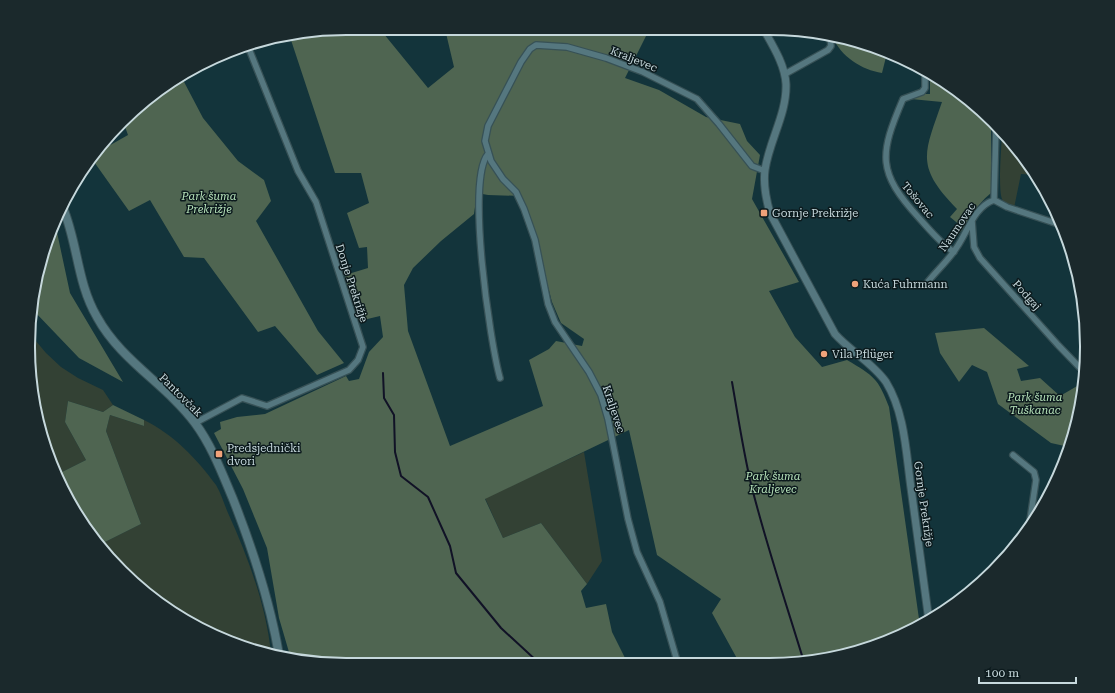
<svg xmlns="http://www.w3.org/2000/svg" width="1115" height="693" viewBox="0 0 1115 693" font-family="'Roboto Serif',serif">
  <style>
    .green { fill: #334134 }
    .forest { fill: #4f6551; fill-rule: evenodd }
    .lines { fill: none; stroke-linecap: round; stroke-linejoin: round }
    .stream { stroke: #111226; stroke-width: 2 }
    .minor-casing { stroke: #375156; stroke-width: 8 }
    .tertiary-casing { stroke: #375156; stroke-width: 9 }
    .secondary-casing { stroke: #375156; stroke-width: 10 }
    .minor { stroke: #55777f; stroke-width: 5.5 }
    .tertiary { stroke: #55777f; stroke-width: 7 }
    .secondary { stroke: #55777f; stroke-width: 8 }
    .poi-dot { fill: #f0a27a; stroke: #0c1a1d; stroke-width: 1.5 }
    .labels { text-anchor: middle; stroke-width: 3; stroke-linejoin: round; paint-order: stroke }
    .street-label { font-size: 11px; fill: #c6d8dc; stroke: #0c1a1d }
    .park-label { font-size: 11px; font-style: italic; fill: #b6e1b9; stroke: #0c1a1d }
    .poi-label { font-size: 11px; fill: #c6d8dc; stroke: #0c1a1d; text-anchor: start }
    .rim { fill: none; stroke: #c6d8dc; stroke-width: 2 }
  </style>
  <rect width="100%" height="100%" fill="#13343b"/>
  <path class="green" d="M1002 131 1035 175 1021 174 1014 208C1010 206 1006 205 1003 201 997 193 1002 144 1002 131Z
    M30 334 46 353 61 367 78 378 103 390 113 405 103 412 68 401 65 422 86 460 62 472 43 437 28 346Z
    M110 415 144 426V420C173 434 197 459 216 485 221 493 224 504 228 513 248 557 266 605 271 653L225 641 153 599 101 544 141 524 106 431Z
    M584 452 602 561 587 584 541 523 503 538 485 498Z"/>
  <path class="forest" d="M347 28H379L428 88 454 67 445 29 649 30 625 78 659 90 706 117 740 124 747 141 760 155 752 199 799 282 769 291 795 337 822 367 847 360C874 376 878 378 889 407L920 626 851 654 790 664H740L712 613 721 599 657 555 629 430 485 499 503 538 541 523 587 584 581 591 586 608 606 604 612 632 628 664 305 662 291 659 279 618 267 548 243 489 214 433 221 429 220 422 237 417 265 414 346 376 349 381 359 379 369 352 383 337 380 316 359 321 354 311 362 307 359 298 350 299 345 275 368 268 367 247 359 248 347 213 369 203 361 173H335L290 37ZM477 193 488 195 521 196 528 210 552 302 561 323 584 339 582 346 556 341 549 349 529 360 543 406 450 446 408 331 404 285 413 268 441 241 474 214Z
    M833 37 876 48V52L886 57 882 73C862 70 840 56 833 37Z
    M930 75 962 94 991 121V193C974 206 968 225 954 240L961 226 950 217 957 209C915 166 924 154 942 102L911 99 915 94H930Z
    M182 78 203 118 238 161 264 180 271 201 256 221 318 331 344 363 317 375 275 326 258 332 204 258 184 257 150 200 129 211 92 159 98 152 128 135 124 124 153 94Z
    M55 223 70 293 123 382 79 358 34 311 45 244Z
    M984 328 1029 366 1017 369 1021 381 1040 378 1060 396 1084 382 1076 429 1069 447 1051 443 998 404 987 372 972 365 959 382 940 353 935 333Z
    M68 401 103 412 113 405 144 420V426L110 415 106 431 141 524 101 544 82 524 45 449 43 437 62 472 86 460 65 422Z"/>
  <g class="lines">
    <path class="stream" d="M383 373 384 398 394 415 395 452 401 476 428 497 450 546 456 573 501 628 539 663
      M732 382C738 416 743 450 751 484 766 544 786 603 804 662"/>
    <defs>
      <path id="minor" d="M925 72V88L922 92 903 99C879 155 877 172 919 218 929 229 941 244 954 252
        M785 74 828 50 831 46 830 36
        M488 154C466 180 490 342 500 378
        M994 200 996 126
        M994 200 1007 207 1061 225
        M972 221 974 247 980 258 1058 345 1085 373
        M927 283C936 271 949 260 957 247 968 231 974 207 994 200
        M195 423 242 398 267 406 349 370 358 360 363 347 316 202 298 171 247 44
        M1013 455 1034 472 1036 480 1029 527
        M678 664 660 602 637 552 628 519 608 419 601 395 589 372 555 322 548 304 535 240 524 209 516 192 503 179 491 161 485 141 488 126 521 62 530 49 536 45 567 47 606 58 643 72 697 99 719 124 752 166 765 171"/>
      <path id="tertiary" d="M764 30C773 46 785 65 786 84 787 114 769 141 765 170 763 185 766 199 770 213L835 334C850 351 873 363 886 382 905 413 906 453 911 488 917 532 923 577 929 621"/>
      <path id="secondary" d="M63 208C78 244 77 283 97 317 121 361 166 384 195 423 212 446 222 473 233 499 253 550 270 601 279 655"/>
    </defs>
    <use href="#minor" class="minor-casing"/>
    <use href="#tertiary" class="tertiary-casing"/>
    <use href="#secondary" class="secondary-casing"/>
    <use href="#minor" class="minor"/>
    <use href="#tertiary" class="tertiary"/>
    <use href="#secondary" class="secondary"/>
  </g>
  <g class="poi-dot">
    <rect x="760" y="209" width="8" height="8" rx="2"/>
    <circle cx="855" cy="284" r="4"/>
    <circle cx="824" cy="354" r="4"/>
    <rect x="215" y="450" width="8" height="8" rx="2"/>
  </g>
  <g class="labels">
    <g class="street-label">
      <text transform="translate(634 59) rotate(22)" y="4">Kraljevec</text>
      <text transform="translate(918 200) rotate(50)" y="4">Tošovac</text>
      <text transform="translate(957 227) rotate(-56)" y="4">Naumovac</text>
      <text transform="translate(352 283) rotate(72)" y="4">Donje Prekrižje</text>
      <text transform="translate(1027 295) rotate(48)" y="4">Podgaj</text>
      <text transform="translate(181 395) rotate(45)" y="4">Pantovčak</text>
      <text transform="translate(614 409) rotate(72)" y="4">Kraljevec</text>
      <text transform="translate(924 504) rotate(82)" y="4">Gornje Prekrižje</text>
    </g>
    <g class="park-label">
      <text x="209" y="200">Park šuma<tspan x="209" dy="13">Prekrižje</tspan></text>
      <text x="1035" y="401">Park šuma<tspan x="1035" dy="13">Tuškanac</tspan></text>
      <text x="773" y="480">Park šuma<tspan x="773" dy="13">Kraljevec</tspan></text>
    </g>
    <g class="poi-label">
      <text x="772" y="217">Gornje Prekrižje</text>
      <text x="863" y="288">Kuća Fuhrmann</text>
      <text x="832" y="358">Vila Pflüger</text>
      <text x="227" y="452">Predsjednički<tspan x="227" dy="13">dvori</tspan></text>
    </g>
  </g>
  <path d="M0 0H1115V693H0ZM346 35H769A311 311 0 0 1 1080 346V347A311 311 0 0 1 769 658H346A311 311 0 0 1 35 347V346A311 311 0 0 1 346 35Z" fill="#1b292c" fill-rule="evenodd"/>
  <path class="rim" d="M346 35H769A311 311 0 0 1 1080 346V347A311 311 0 0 1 769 658H346A311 311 0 0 1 35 347V346A311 311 0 0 1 346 35Z"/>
  <path d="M979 677v6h97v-6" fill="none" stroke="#c6d8dc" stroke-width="2"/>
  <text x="985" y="677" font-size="12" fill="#c6d8dc" stroke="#0c1a1d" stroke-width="3" paint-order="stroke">100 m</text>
</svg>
